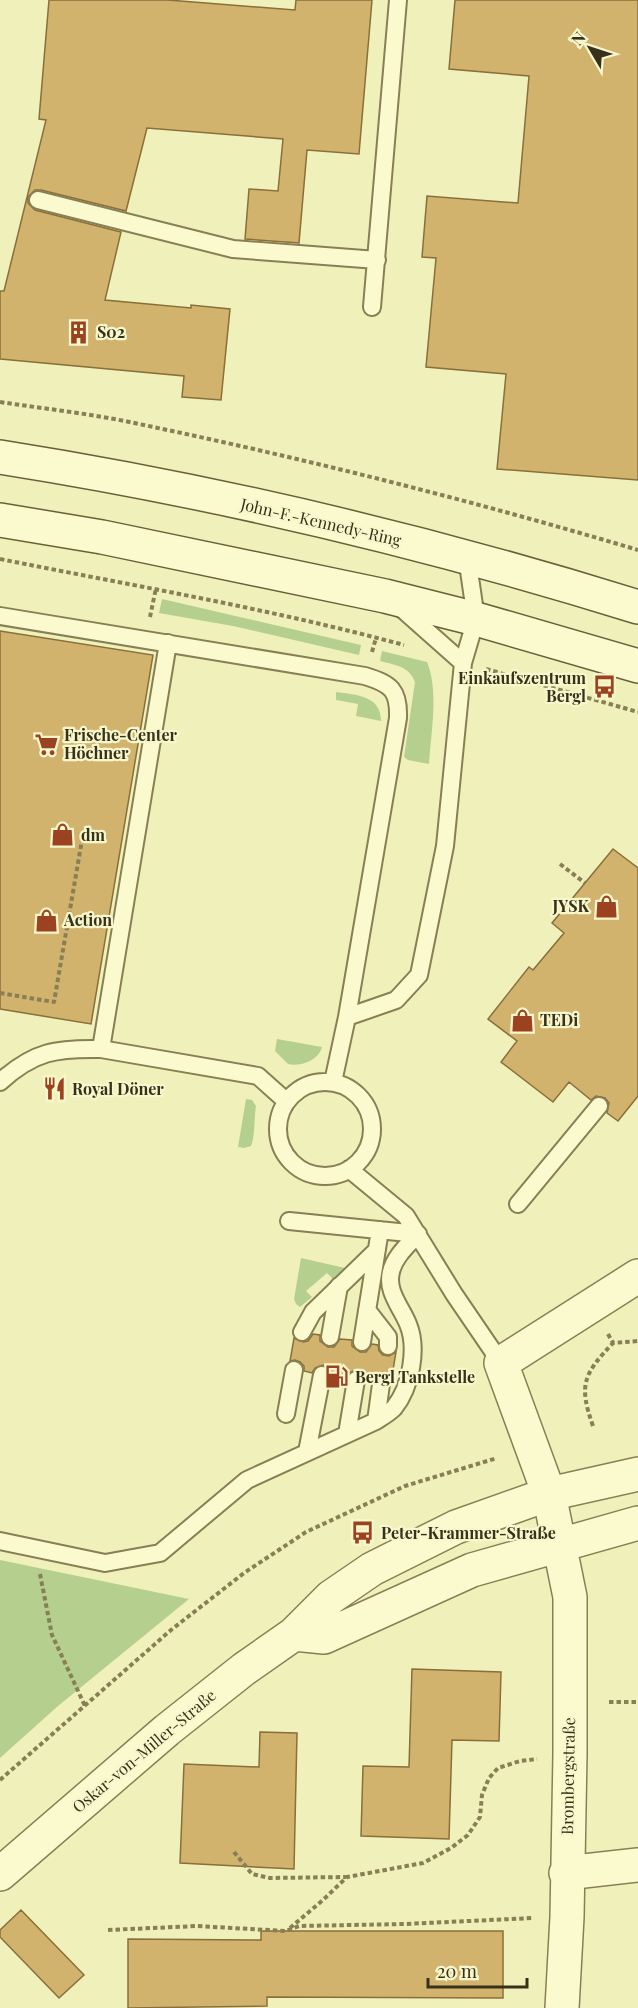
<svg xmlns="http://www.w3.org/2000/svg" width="638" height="2008" viewBox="0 0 638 2008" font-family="'Playfair Display',serif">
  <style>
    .green { fill: #b5cf8f }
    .building { fill: #d1b36e; stroke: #896f39; stroke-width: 1.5 }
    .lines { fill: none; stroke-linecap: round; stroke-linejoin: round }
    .service-casing { stroke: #897f54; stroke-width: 20 }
    .minor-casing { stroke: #897f54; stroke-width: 36 }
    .secondary-casing { stroke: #6a5f38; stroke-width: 36 }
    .path { stroke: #897f54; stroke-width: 4; stroke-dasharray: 4.5 3; stroke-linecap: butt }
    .service { stroke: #fbfacf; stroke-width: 16 }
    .minor { stroke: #fbfacf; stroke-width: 33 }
    .secondary { stroke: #fbfacf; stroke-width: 33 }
    .labels { text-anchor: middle; stroke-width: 4.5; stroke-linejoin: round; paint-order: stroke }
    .poi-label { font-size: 16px; font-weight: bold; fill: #37301a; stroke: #f7f7cb; text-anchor: start }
    .street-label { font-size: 16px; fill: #37301a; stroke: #f7f7cb }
  </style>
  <rect width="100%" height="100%" fill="#f0f0bb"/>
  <path class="green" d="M162 599 361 645 359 655 233 626 159 613Z
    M382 651 427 662C439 691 431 732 429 764L408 760 404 757 415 682C409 666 395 665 380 661Z
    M336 692C356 695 381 695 381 721L356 716 358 704 336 700Z
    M277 1039 322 1047C319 1060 301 1067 288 1064L275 1051Z
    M246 1099 252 1100 256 1106C254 1117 255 1139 251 1146L244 1148 238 1147Z
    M301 1258 345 1268 333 1279 327 1273 306 1291 312 1297 300 1307 296 1304 294 1299Z
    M0 1560 189 1599 58 1706 0 1758Z"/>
  <path class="building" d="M49 0H168L295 10 296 0H372L359 154 307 150 299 243 245 239 249 189 278 191 283 139 147 128 126 211 41 190H35L28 197V203L35 210 121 232 105 300 191 308V305L230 309 221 400 182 397 184 376 0 359V291H4L46 120 39 119Z
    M455 0H638V480L497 469 506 374 426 367 436 258 422 257 427 196 518 203 529 76 449 69Z
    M0 631 153 655 91 1024 0 1009Z
    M613 849 638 868V1096L618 1121 607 1113 609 1103 605 1098 596 1096 591 1100 569 1082 553 1102 501 1062 517 1041 488 1019 529 967 533 970 564 933 552 923Z
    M313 1334 320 1335V1341L328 1347H334L340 1339 352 1340V1346L360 1352H366L372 1344 378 1345 379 1351 383 1355 389 1356 396 1352 391 1382 388 1376 382 1374 373 1377 371 1383 366 1382 363 1372 357 1370 348 1373 346 1379 332 1376 329 1368 323 1365 315 1368 312 1373 304 1371V1366L300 1362 295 1360 290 1361 294 1338 303 1342 308 1341Z
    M412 1669 501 1672 499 1741 452 1740 449 1839 361 1836 363 1766 409 1767Z
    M260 1732 297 1733 294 1869 180 1863 184 1764 259 1767Z
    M21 1910 84 1975 59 1998 0 1937V1930Z
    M261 1931H503V1998L267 1997V2006L128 2008V1939L261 1940Z"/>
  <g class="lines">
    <defs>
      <path id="service" d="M38 200 233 249 377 260
        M372 307 398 0
        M401 608 463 663
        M0 616 365 676C391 684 399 690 398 718L347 1017
        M101 1049 168 643
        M278 1129a47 47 0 1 1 94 0a47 47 0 1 1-94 0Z
        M0 1082C34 1051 57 1048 101 1049L258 1076 286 1101
        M333 1082 347 1017 396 1000 419 975 445 846 463 663 476 619 467 557
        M349 1169 406 1216 454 1294 501 1363
        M518 1204 599 1106
        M289 1221 418 1234
        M367 1310 388 1337V1346
        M302 1332 313 1312 377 1250
        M330 1337 339 1286
        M362 1342 380 1230
        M286 1414 294 1370
        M376 1421 381 1384
        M347 1434 356 1380
        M307 1452 322 1375
        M0 1541 105 1563 160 1553 247 1480 376 1421C382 1417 389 1413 394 1408 411 1387 418 1348 408 1324 401 1307 386 1291 391 1272 394 1257 408 1245 418 1234"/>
      <path id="minor" d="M294 1634 324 1637 472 1570 638 1523
        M566 1873 638 1865
        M0 1874 167 1730 244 1669 294 1634 331 1597 372 1569 456 1527 549 1494 638 1474
        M562 2008 567 1917 570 1754V1597L549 1494 501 1363 638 1276"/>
      <path id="secondary" d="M0 457C215 491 429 542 638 607
        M0 520 102 537 385 596 476 619 638 666"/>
    </defs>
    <use href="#service" class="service-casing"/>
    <use href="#minor" class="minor-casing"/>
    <use href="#secondary" class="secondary-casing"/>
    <path class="path" d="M0 402C46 409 94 414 139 424 307 459 474 501 638 550
      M0 559C135 586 271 609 404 645
      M150 617 156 588
      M372 652 376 638
      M486 669 638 712
      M560 864 585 883
      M0 993 54 1002 82 840
      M608 1334 613 1343 638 1341
      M593 1426C578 1384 584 1374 613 1343
      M40 1574 52 1635 85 1706
      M609 1702H638
      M0 1780 171 1630 244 1573 306 1532 405 1486 497 1458
      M234 1852 252 1874 270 1878 346 1877
      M290 1928 323 1900 347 1877 423 1863 451 1848 468 1835 480 1817 482 1795 489 1778 498 1768 520 1761 537 1759
      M108 1930 197 1926 286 1931 299 1926 405 1924 533 1918"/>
    <use href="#service" class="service"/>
    <use href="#minor" class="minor"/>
    <use href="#secondary" class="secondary"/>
  </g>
  <defs>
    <symbol id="building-bare" viewBox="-9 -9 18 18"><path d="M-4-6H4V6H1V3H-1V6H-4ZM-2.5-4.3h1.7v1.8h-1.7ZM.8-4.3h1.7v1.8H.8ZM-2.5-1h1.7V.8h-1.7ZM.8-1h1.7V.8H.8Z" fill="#9b4220" stroke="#f7f7cb" stroke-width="2.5" paint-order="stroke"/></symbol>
    <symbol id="bus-bare" viewBox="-9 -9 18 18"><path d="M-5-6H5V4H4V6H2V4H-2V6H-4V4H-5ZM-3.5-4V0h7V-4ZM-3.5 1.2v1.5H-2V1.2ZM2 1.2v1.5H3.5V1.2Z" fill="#9b4220" stroke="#f7f7cb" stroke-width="2.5" paint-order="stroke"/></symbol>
    <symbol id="supermarket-bare" viewBox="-9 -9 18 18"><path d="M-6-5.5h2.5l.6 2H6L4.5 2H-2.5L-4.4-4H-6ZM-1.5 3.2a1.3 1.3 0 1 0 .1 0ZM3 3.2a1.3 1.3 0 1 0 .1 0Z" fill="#9b4220" stroke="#f7f7cb" stroke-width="2.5" paint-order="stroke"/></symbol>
    <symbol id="shop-bare" viewBox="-9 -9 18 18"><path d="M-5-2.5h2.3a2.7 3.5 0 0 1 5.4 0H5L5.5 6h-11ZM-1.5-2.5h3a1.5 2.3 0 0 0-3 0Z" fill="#9b4220" stroke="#f7f7cb" stroke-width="2.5" paint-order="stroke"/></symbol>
    <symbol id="restaurant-bare" viewBox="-9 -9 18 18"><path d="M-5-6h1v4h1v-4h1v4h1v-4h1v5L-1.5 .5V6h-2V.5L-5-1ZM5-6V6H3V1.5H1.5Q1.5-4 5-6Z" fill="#9b4220" stroke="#f7f7cb" stroke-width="2.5" paint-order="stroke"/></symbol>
    <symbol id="fuel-bare" viewBox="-9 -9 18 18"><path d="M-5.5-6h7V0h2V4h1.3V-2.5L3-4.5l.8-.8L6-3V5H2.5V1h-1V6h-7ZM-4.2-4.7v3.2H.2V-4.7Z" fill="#9b4220" stroke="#f7f7cb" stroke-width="2.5" paint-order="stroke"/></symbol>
  </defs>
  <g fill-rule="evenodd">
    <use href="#building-bare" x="62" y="316" width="33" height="33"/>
    <use href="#bus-bare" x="588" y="670" width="33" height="33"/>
    <use href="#supermarket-bare" x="30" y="728" width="33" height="33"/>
    <use href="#shop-bare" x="46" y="818" width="33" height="33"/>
    <use href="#shop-bare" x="590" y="890" width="33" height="33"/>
    <use href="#shop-bare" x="30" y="904" width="33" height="33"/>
    <use href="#shop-bare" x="506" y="1004" width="33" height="33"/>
    <use href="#restaurant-bare" x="38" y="1072" width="33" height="33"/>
    <use href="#fuel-bare" x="320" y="1360" width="33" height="33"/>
    <use href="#bus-bare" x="346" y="1516" width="33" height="33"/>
  </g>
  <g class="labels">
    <g class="poi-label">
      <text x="97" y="338">S02</text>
      <text x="586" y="684" text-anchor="end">Einkaufszentrum<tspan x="586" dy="18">Bergl</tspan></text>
      <text x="64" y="741">Frische-Center<tspan x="64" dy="18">Höchner</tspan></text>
      <text x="81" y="841">dm</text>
      <text x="589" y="912" text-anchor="end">JYSK</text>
      <text x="64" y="926">Action</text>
      <text x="540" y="1026">TEDi</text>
      <text x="72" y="1095">Royal Döner</text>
      <text x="355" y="1383">Bergl Tankstelle</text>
      <text x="381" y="1539">Peter-Krammer-Straße</text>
    </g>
    <g class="street-label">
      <text transform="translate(321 522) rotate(13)" y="6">John-F.-Kennedy-Ring</text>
      <text transform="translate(144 1751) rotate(-40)" y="6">Oskar-von-Miller-Straße</text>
      <text transform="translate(568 1776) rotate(-89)" y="6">Brombergstraße</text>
    </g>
  </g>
  <g transform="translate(590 48) rotate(309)" stroke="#f7f7cb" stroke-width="4.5" paint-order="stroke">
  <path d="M0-4.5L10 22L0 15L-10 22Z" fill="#37301a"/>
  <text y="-9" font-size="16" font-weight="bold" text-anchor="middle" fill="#37301a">N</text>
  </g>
  <path d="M428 1978v9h99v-9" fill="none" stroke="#37301a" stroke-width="3"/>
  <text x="437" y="1978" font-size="18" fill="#37301a" stroke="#f7f7cb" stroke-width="4.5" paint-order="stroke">20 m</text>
</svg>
